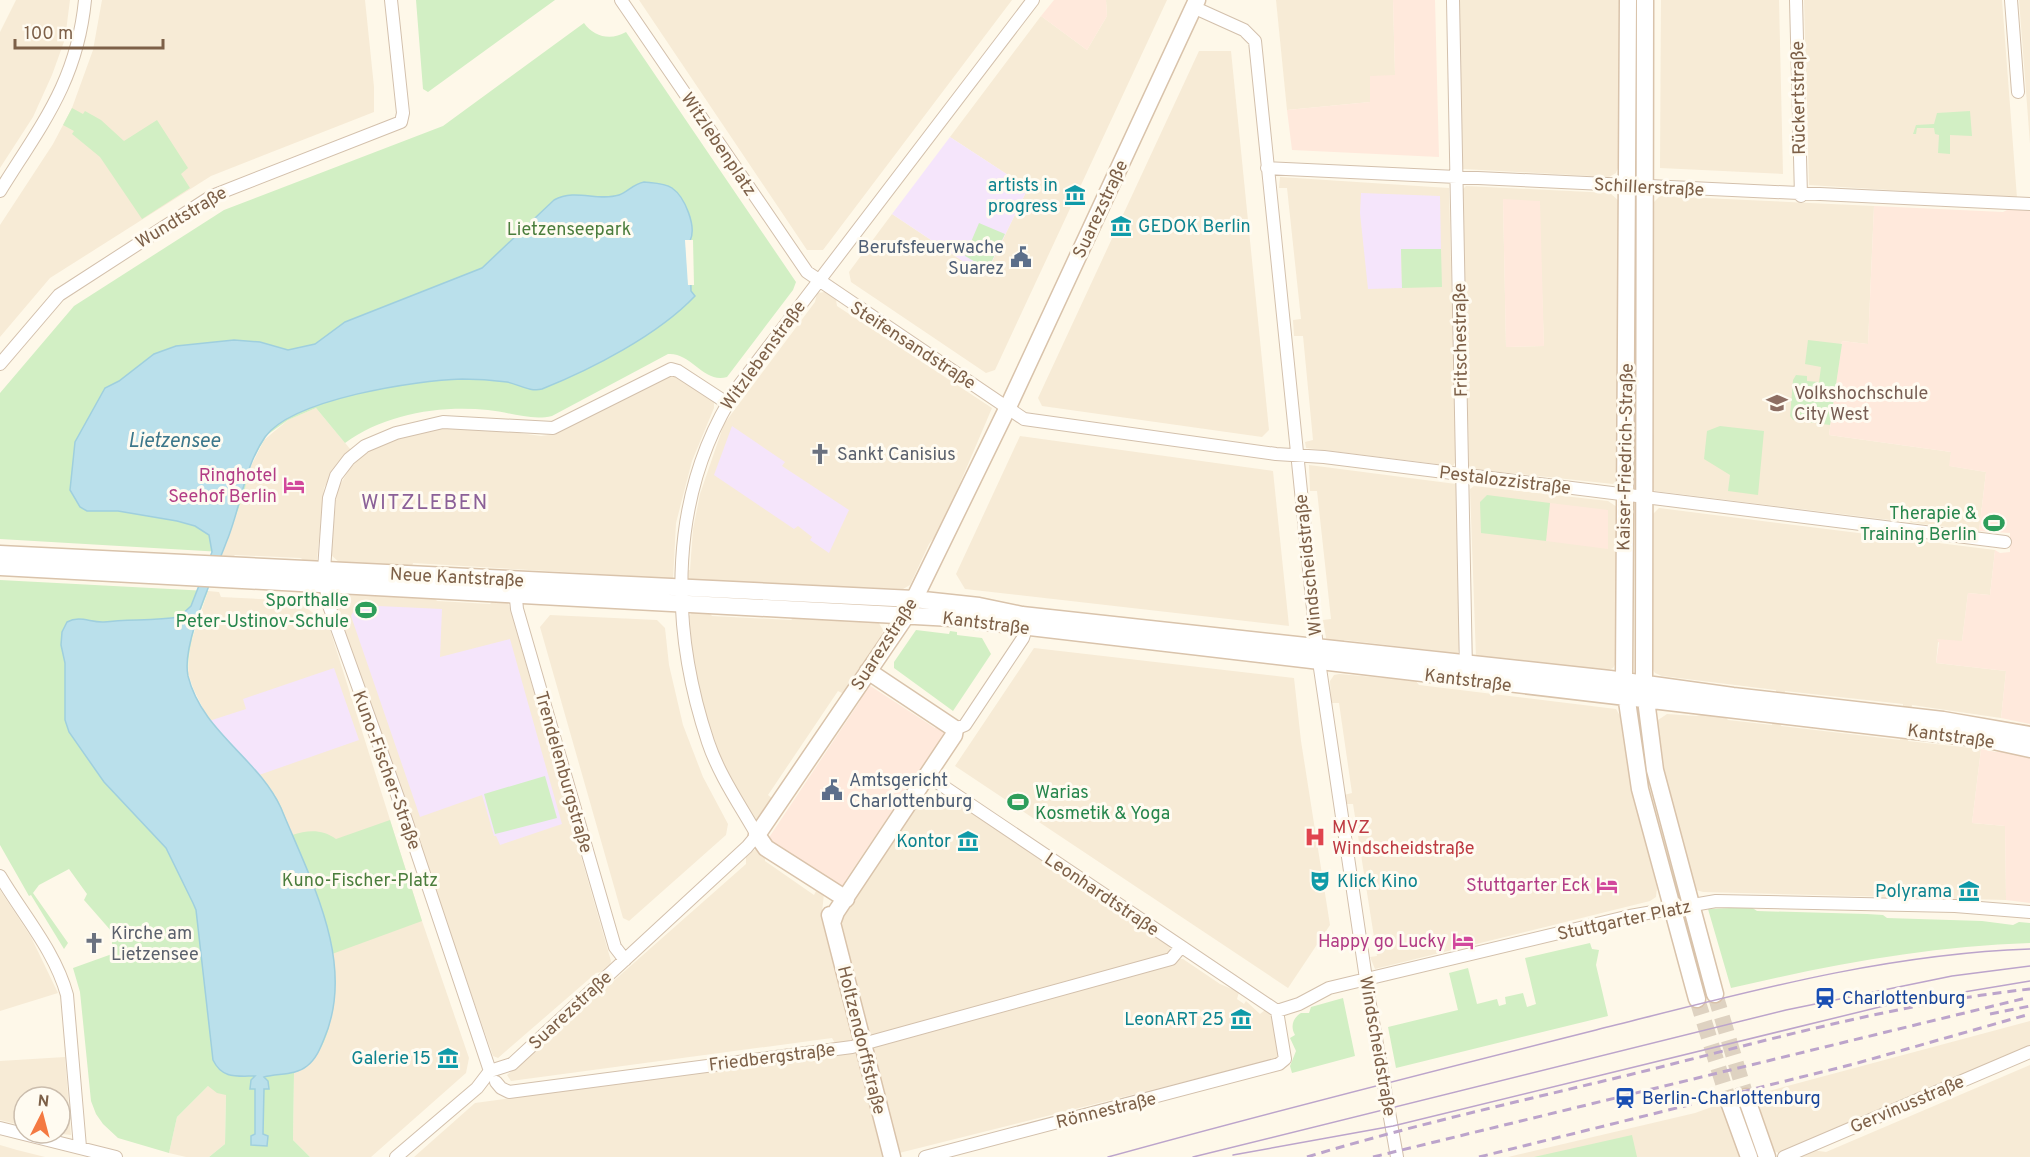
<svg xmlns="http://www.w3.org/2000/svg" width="2030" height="1157" viewBox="0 0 2030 1157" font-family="Overpass,sans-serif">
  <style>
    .residential { fill: #f7ebd6; fill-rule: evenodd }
    .commercial { fill: #ffe9dc }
    .education { fill: #f5e5fb }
    .green { fill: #d2efc4 }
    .water { fill: #bae0eb; stroke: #9fcfde; stroke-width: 1.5 }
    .pier { fill: #fef8e9 }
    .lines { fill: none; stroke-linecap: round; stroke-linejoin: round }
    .secondary-tunnel { stroke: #ded2c1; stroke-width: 16; stroke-dasharray: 16 8; stroke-linecap: butt }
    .street-casing { stroke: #d3c0ac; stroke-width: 14 }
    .secondary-casing { stroke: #d9c3ab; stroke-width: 19 }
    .street { stroke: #fff; stroke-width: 12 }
    .secondary { stroke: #fff; stroke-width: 16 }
    .tram { stroke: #bca4cb; stroke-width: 1.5 }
    .rail { stroke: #bca4cb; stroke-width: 3; stroke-dasharray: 9 6; stroke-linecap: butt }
    .labels { text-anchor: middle; stroke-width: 6; stroke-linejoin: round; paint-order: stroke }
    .street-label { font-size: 18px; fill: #7d6048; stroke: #fffbf1 }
    .culture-label { font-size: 18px; fill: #0d838f; stroke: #fffbf1; text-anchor: end }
    .park-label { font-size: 18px; fill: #4a7d3c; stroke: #fffbf1 }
    .service-label { font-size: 18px; fill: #4e5e75; stroke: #fffbf1; text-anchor: end }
    .education-label { font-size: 18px; fill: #785e54; stroke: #fffbf1; text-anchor: start }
    .worship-label { font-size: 18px; fill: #5b616d; stroke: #fffbf1; text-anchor: start }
    .hotel-label { font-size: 18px; fill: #b23c85; stroke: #fffbf1; text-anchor: end }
    .leisure-label { font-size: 18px; fill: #27864d; stroke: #fffbf1; text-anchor: end }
    .health-label { font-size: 18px; fill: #be3a42; stroke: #fffbf1; text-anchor: start }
    .transit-label { font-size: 18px; fill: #164399; stroke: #fffbf1; text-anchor: start }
    .water-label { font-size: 20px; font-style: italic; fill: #3c778b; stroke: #fffbf1 }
    .quarter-label { font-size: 21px; letter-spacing: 1.5px; fill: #8b6098; stroke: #fffbf1 }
  </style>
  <rect width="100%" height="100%" fill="#fef8e9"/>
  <path class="residential" d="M16 0H70L65 39 52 75 33 117 0 168V32Z
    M102 0H365L374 87V112L211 176 50 278 0 337V225L53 144 72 108 93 50Z
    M639 0H1012L823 250H807Z
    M1106 0H1167L995 370 986 373 851 282 849 272 892 214 985 276 1028 188 950 137 1041 16 1087 50 1107 16Z
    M1276 0H1393L1395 75 1370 102 1287 110Z
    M1459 0H1620L1619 165 1616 173 1609 177 1463 169Z
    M1661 0H1779L1783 174 1660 168Z
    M1804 0H2002L2017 198 1809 185Z
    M2019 0H2030V144L2025 78Z
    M1199 51H1231L1269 430 1262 437 1042 406 1038 398Z
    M1280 177 1449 188 1456 461 1453 466 1306 448 1305 442 1313 440 1303 336H1294L1293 320 1301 319 1287 188H1279Z
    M1466 186 1610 193 1620 202 1619 477 1613 484 1473 469 1469 466 1463 189ZM1503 199 1541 264 1544 346 1506 347Z
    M1660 196 1874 206 1868 344 1842 341 1829 435 1951 452 1950 466 1986 472 1979 531 1655 491 1652 488 1651 205Z
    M825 292 836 300 837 306 992 408 940 530 929 544 910 585 903 589 857 587 817 592 815 585 710 580 709 586 687 582 686 570H690L693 529 700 494 724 424 815 302 817 293Z
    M674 374 714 402V408L692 461 676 523 673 580 652 583 649 577 413 563 411 571 339 562 331 555 337 490 350 468 367 451 400 436 440 427 493 429 541 436 556 434 666 375Z
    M316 408 351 450 337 463 324 488 317 560 307 565 301 558 235 555 228 561H219L243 497 246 476 264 440 288 420Z
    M1020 436 1273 471 1289 626 965 589 956 574Z
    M1309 465 1456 484 1460 644 1457 657 1444 658 1438 651 1344 640 1343 647 1327 643 1323 620 1331 619 1317 491H1310Z
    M1474 486 1608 501 1617 507 1616 663 1613 668 1606 671 1476 658 1470 489Z
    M1659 508 1995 550 1990 595 1968 593 1962 641 1938 642 1936 663 2006 671 2001 718 1912 705 1911 712 1903 711V704L1785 691 1784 697 1776 696V690L1662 676 1655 673 1652 668 1651 516Z
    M208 591 219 592 221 597 297 601 316 615 325 614 422 921 469 1058 466 1073 371 1157H310L293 1140 294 1073 306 1067 319 1051 334 1001 332 954 311 881 275 795 210 723 193 688 188 673 190 645Z
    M343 594 399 597 431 594 437 601 490 604 496 598 506 600 509 605 611 961 608 971 596 973 498 1058 493 1056 335 603 338 597Z
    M706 609 712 616 791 620 799 614 877 620 883 630 882 637 844 694 838 691 768 795 773 799 755 823 726 770 714 742 694 672 689 616 694 610Z
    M550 615 657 620 665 628 669 665 683 725 703 777 728 824 726 835 629 921 623 918 540 627Z
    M1034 648 1294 678 1301 741 1330 925 1288 988 955 766Z
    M1339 674 1384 678 1413 677 1419 685 1616 709 1620 716 1629 776 1657 888 1656 897 1650 901 1375 969 1370 957 1377 956 1353 804H1345L1344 795 1352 793 1339 703H1331L1330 681 1334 675Z
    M1712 713H1722L1728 720 1772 725 1773 719 1782 720 1781 726 1900 740 1901 733 1908 734V741L1981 749 1972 823 2005 826 2006 900 1703 892 1693 889 1669 799 1657 726 1658 720 1667 714 1696 716Z
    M932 796 952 799 1169 946 1177 959H1183L1220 984 1239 992 1237 999 1244 1004 1246 1001 1260 1014 1265 1010 1272 1015 1279 1058 899 1153 875 1054H872L874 1036 868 1034 862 1019 865 1015 843 932 839 928V915L918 803Z
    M758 848 765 853V861L814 895 817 889 824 893 822 913 854 1036 852 1040 836 1045 832 1038 511 1081 507 1075 746 864V855Z
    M0 890 31 937 58 993 0 1011Z
    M2030 1021V1048L1782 1154 1773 1151 1754 1095Z
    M854 1052 857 1054 878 1140 882 1143V1157H414L475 1103Z
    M65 1057 71 1135 54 1133H60V1097H24V1126L0 1120V1061Z
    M2030 1065V1157H1796L1812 1150 1826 1152Z
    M208 1086 226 1094 225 1144 209 1157H186L169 1153 177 1117Z
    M1723 1103 1741 1157H1508L1695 1113Z
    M0 1145 17 1150 45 1157H0Z"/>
  <path class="commercial" d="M1054 0H1106L1107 16 1087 50 1041 16Z
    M1393 0H1435L1439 157 1292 150 1287 110 1370 102V76L1395 75Z
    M1503 199 1540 201 1544 346 1506 347Z
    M1874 206 2003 212 2007 210 2030 209V724L2001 718 2006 671 1936 663 1939 643 1937 639 1962 641 1968 593 1990 595 1995 550 2000 553 2010 552V533L1979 531 1986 472 1949 466 1951 452 1829 435 1842 341 1868 344Z
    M1550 503 1608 510V549L1546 541Z
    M869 685 935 728 938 725 946 734 941 751 935 747 845 881 848 887 845 891 770 842V836L860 701 859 691Z
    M1981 749 1996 752 2010 749 2030 754V903L2006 900 2005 826 1972 823Z"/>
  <path class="education" d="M950 137 1028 188 985 276 892 214Z
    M1361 193 1440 196 1441 249H1401L1402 288 1368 289 1360 213Z
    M732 426 785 462 782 466 849 510 829 553 810 540 812 537 798 526 794 529 714 475Z
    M357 605 442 609 440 657 510 639 562 824 500 845 496 836H494L482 795 420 817 351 616Z
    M334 668 359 740 259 775 209 721 246 709 243 699Z"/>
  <path class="green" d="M416 0H555L428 92 423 89Z
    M584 23C594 37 611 41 626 32L796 282 793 290 727 377C704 384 691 352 668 354L552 416C531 421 509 412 488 410 440 405 384 414 345 443L316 408 288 420 267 435 251 462 243 497 222 552 0 539V393L74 306 224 210 443 126Z
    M72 108 83 114 85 111 101 120 124 141 157 120 188 168 181 174 190 188 142 219 100 157 72 134 74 131 63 125Z
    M1970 111 1972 136 1950 135V154L1938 153 1939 135 1935 134 1934 128H1917L1916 134H1913L1916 125 1934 124 1937 113Z
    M979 223 1005 234 988 269 965 256Z
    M1401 249H1441L1442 287 1402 288Z
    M1632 329H1636V476L1632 475Z
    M1808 340 1842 344 1830 425 1793 420 1790 416 1793 380 1796 375 1807 376V381L1819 382 1821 367 1805 364Z
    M1720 426 1764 431 1758 495 1728 491 1730 475 1704 459 1707 431Z
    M1487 495 1550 503 1546 541 1481 533 1480 502Z
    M0 580 208 591C198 617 188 643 188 671 188 713 249 760 273 793 282 804 286 821 292 835 308 830 322 829 336 839L390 820 422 921 332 954C334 996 338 1052 294 1073L293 1140 310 1157H209L225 1144 226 1095 217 1093 208 1086 177 1117 169 1153 118 1138 103 1124 96 1114 91 1101 80 992 73 968 112 954V932L84 900 87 894 69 869 39 885 33 893 68 943 64 949 31 895 29 896 0 845Z
    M916 630 949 634 950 631 957 632V635L982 638 991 654 953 711 894 668V662Z
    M545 776 557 818 495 834 484 794Z
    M1751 907 1757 911 1867 914 1883 915 1887 918 1982 921 2013 925 2019 922 2030 923V943C1928 946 1830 965 1731 988L1708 909Z
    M1590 943 1592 949 1599 950 1596 965 1608 1016 1396 1068 1388 1027 1458 1010 1449 973 1468 968 1477 1004 1497 999 1499 1006 1506 1004 1505 997 1523 993 1527 1007 1536 1004 1525 958Z
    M1343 998 1355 1056 1292 1073 1290 1066 1296 1051 1290 1038 1295 1035C1290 1026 1293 1018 1301 1013H1309L1311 1007Z
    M1632 1135 1637 1157H1534Z"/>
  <path class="water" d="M644 182C653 183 665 183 672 188 685 197 697 227 690 241L691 291 695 296C658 335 592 369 542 389 530 392 520 385 507 382 492 380 477 379 462 379 417 380 292 399 265 437 243 469 241 508 226 543 215 573 181 644 188 676 202 732 258 758 281 808 310 879 357 963 324 1039 320 1049 316 1059 307 1066 295 1076 278 1073 264 1077L268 1081 269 1089H264L263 1134 268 1136 267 1146 251 1145V1136L255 1134V1089H250L251 1080 255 1076C237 1076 222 1079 213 1060L196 910 193 903 166 848 104 782 69 732 65 720V663L61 645 62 632 67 622C80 615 91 623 104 622 128 619 154 621 179 617L191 606 212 552 209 535 195 526 177 521 118 511H87L80 507 70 490 75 442 105 388 119 381 154 354 176 346 234 340 260 342 288 350 315 344 345 322 482 268 554 200C576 188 597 202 619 195 628 192 633 184 644 182Z"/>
  <path class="pier" d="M685 240H693L694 285H688Z"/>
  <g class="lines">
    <path class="secondary-tunnel" d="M1715 994 1746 1097
      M1697 999 1729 1102"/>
    <defs>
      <path id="street" d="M621 0 807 272 1024 419 1276 454 1324 457 2005 542
        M1453 0 1466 671
        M1796 0 1801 196
        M2011 0 2018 92
        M1193 7 1244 30 1255 41 1317 648 1369 999 1397 1157
        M1267 168 2030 204
        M0 191C41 125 77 82 85 0
        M0 364 59 295 212 196 401 122 403 113 391 0
        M515 589 517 609 615 947 625 960
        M955 729 965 725 1023 638 1026 628
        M928 776 1277 1011
        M0 876C23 915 55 951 67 995L80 1147
        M490 1071 405 817 328 603 324 570 329 498 336 476 349 459 365 446 396 433 443 422 553 428 671 369 678 371 727 403
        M496 1082 501 1088 509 1092 852 1047 1171 959 1181 947
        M0 1128 116 1157
        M396 1157 477 1088 490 1071 512 1064 747 847 757 835C740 805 719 775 708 742 669 625 668 493 738 387L1033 0
        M925 1157 1279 1064 1285 1059 1277 1011 1299 1004 1329 988 1630 916 1716 901 1955 906 2030 912
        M1784 1157 2030 1052"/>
      <path id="secondary" d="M1628 0 1624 681 1640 789 1697 999
        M1645 0 1644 684 1655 770 1715 994
        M0 554 914 599 979 606 1022 615 1610 679 1733 696 1943 720 2030 735
        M0 567 952 618 1984 739 2030 749
        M846 899 766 848 757 835 906 616 1008 407 1197 0
        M830 915 892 1157
        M832 923 836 912 954 735 955 729 868 671
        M1746 1097 1767 1157
        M1729 1102 1749 1157"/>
    </defs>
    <use href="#street" class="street-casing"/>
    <use href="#secondary" class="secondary-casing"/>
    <use href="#street" class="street"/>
    <use href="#secondary" class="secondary"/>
    <path class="tram" d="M1233 1155 1393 1126 1892 1004 2030 981
      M1108 1157C1270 1112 1433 1071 1596 1030 1740 994 1881 954 2030 949
      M1193 1157 1786 1010 1952 976 2030 966"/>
    <path class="rail" d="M1990 1014 2030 1006
      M1307 1157C1419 1123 1535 1098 1649 1070 1775 1038 1901 1003 2030 989
      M1373 1157 2026 998
      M1479 1157 1854 1064 2030 1014"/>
  </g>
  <defs>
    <symbol id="museum-bare" viewBox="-9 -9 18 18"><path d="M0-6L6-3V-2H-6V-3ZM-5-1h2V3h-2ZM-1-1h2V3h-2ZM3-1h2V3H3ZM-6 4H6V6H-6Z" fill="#0f9aa8" stroke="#fffbf1" stroke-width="2.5" paint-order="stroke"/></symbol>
    <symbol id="civic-bare" viewBox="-9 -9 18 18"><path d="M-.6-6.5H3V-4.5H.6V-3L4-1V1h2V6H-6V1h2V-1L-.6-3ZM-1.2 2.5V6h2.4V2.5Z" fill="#5c6f8a" stroke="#fffbf1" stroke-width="2.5" paint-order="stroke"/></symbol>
    <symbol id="university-bare" viewBox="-9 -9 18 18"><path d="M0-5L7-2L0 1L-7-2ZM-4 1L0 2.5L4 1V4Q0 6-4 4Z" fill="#8d6e63" stroke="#fffbf1" stroke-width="2.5" paint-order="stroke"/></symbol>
    <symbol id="church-bare" viewBox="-9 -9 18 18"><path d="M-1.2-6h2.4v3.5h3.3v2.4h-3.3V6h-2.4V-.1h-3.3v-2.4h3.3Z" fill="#6b7280" stroke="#fffbf1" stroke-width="2.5" paint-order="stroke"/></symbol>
    <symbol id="hotel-bare" viewBox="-9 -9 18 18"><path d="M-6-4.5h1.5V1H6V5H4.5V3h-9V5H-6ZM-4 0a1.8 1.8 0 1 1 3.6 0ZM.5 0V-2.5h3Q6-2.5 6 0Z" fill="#d1479c" stroke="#fffbf1" stroke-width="2.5" paint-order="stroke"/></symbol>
    <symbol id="stadium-bare" viewBox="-9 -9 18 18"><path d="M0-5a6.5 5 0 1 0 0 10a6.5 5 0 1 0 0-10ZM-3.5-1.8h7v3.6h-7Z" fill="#2e9e5b" stroke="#fffbf1" stroke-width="2.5" paint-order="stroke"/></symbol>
    <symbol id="hospital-bare" viewBox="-9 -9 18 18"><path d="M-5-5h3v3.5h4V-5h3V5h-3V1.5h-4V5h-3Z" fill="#e0444e" stroke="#fffbf1" stroke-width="2.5" paint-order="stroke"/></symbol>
    <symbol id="theatre-bare" viewBox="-9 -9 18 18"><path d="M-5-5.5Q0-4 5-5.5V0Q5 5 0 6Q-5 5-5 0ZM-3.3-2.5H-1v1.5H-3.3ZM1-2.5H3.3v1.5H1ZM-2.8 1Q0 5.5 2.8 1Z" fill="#0f9aa8" stroke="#fffbf1" stroke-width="2.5" paint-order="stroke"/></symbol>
    <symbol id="station-bare" viewBox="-9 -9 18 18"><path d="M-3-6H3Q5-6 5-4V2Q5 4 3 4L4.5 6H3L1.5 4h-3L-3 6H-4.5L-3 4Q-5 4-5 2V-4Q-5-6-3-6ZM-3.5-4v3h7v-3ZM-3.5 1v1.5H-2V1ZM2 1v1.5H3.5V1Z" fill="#1a4fb4" stroke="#fffbf1" stroke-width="2.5" paint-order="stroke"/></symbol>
  </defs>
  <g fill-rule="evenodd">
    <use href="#museum-bare" x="1060" y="180" width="30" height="30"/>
    <use href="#museum-bare" x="1106" y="211" width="30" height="30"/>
    <use href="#civic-bare" x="1006" y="242" width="30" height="30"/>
    <use href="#university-bare" x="1762" y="388" width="30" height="30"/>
    <use href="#church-bare" x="805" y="439" width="30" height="30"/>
    <use href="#hotel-bare" x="279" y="470" width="30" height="30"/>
    <use href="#stadium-bare" x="1979" y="508" width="30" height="30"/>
    <use href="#stadium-bare" x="351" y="595" width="30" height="30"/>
    <use href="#civic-bare" x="817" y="775" width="30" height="30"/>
    <use href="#stadium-bare" x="1003" y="787" width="30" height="30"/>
    <use href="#hospital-bare" x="1300" y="822" width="30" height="30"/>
    <use href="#museum-bare" x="953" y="826" width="30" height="30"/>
    <use href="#theatre-bare" x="1305" y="866" width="30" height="30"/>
    <use href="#hotel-bare" x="1592" y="870" width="30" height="30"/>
    <use href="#museum-bare" x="1954" y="876" width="30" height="30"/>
    <use href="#hotel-bare" x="1448" y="926" width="30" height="30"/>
    <use href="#church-bare" x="79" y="928" width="30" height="30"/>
    <use href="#station-bare" x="1810" y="983" width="30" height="30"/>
    <use href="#museum-bare" x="1226" y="1004" width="30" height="30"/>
    <use href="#museum-bare" x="433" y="1043" width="30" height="30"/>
    <use href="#station-bare" x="1610" y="1083" width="30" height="30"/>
  </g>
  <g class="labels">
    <g class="street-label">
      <text transform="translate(1798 98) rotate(-91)" y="6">Rückertstraße</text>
      <text transform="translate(719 144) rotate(56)" y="6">Witzlebenplatz</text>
      <text transform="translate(1649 187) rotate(3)" y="6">Schillerstraße</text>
      <text transform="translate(1100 209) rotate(-65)" y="6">Suarezstraße</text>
      <text transform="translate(181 217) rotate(-31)" y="6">Wundtstraße</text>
      <text transform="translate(1460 340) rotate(-91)" y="6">Fritschestraße</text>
      <text transform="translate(913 345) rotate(33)" y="6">Steifensandstraße</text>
      <text transform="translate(763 355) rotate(-54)" y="6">Witzlebenstraße</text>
      <text transform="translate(1625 457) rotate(-89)" y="6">Kaiser-Friedrich-Straße</text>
      <text transform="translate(1505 480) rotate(7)" y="6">Pestalozzistraße</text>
      <text transform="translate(1308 565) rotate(-96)" y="6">Windscheidstraße</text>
      <text transform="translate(457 577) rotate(3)" y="6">Neue Kantstraße</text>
      <text transform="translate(986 623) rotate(7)" y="6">Kantstraße</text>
      <text transform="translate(884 644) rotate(-57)" y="6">Suarezstraße</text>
      <text transform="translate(1468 680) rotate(7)" y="6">Kantstraße</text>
      <text transform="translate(1951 736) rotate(8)" y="6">Kantstraße</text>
      <text transform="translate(387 770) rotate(70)" y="6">Kuno-Fischer-Straße</text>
      <text transform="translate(564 772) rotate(74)" y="6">Trendelenburgstraße</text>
      <text transform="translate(1102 894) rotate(34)" y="6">Leonhardtstraße</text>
      <text transform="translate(1624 920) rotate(-12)" y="6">Stuttgarter Platz</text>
      <text transform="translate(570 1010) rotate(-43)" y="6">Suarezstraße</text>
      <text transform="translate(862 1040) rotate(76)" y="6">Holtzendorffstraße</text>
      <text transform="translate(1378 1046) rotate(80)" y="6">Windscheidstraße</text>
      <text transform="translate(772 1057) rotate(-7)" y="6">Friedbergstraße</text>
      <text transform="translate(1907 1104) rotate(-23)" y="6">Gervinusstraße</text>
      <text transform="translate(1106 1110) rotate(-14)" y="6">Rönnestraße</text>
    </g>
    <g class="culture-label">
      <text x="1058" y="191">artists in<tspan x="1058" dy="21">progress</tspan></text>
      <text x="1138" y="232" text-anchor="start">GEDOK Berlin</text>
      <text x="951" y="847">Kontor</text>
      <text x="1337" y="887" text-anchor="start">Klick Kino</text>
      <text x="1952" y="897">Polyrama</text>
      <text x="1224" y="1025">LeonART 25</text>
      <text x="431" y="1064">Galerie 15</text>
    </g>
    <g class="park-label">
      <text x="569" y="235">Lietzenseepark</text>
      <text x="360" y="886">Kuno-Fischer-Platz</text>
    </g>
    <g class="service-label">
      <text x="1004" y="253">Berufsfeuerwache<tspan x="1004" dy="21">Suarez</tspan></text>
      <text x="849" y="786" text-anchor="start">Amtsgericht<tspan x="849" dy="21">Charlottenburg</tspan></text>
    </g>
    <g class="education-label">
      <text x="1794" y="399">Volkshochschule<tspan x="1794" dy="21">City West</tspan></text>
    </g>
    <g class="worship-label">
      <text x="837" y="460">Sankt Canisius</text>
      <text x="111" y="939">Kirche am<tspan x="111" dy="21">Lietzensee</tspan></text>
    </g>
    <g class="hotel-label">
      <text x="277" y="481">Ringhotel<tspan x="277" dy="21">Seehof Berlin</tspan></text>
      <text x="1590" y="891">Stuttgarter Eck</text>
      <text x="1446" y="947">Happy go Lucky</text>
    </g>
    <g class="leisure-label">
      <text x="1977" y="519">Therapie &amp;<tspan x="1977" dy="21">Training Berlin</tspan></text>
      <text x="349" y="606">Sporthalle<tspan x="349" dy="21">Peter-Ustinov-Schule</tspan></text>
      <text x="1035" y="798" text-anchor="start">Warias<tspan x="1035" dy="21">Kosmetik &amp; Yoga</tspan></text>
    </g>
    <g class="health-label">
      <text x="1332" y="833">MVZ<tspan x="1332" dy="21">Windscheidstraße</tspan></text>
    </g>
    <g class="transit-label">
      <text x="1842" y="1004">Charlottenburg</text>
      <text x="1642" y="1104">Berlin-Charlottenburg</text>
    </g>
    <g class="water-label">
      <text x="174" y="447">Lietzensee</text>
    </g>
    <g class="quarter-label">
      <text x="425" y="509">WITZLEBEN</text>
    </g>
  </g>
  <g transform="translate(42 1115) rotate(6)"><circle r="28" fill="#fffbf1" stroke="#cbbdad" stroke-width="1.5"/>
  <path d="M0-4.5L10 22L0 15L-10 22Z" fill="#f47942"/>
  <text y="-9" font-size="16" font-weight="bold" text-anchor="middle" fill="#7d6048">N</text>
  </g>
  <path d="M15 39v9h148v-9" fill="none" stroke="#7d6048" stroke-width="3"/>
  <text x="24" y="39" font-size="18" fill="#7d6048" stroke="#fffbf1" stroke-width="4.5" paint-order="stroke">100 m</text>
</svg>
